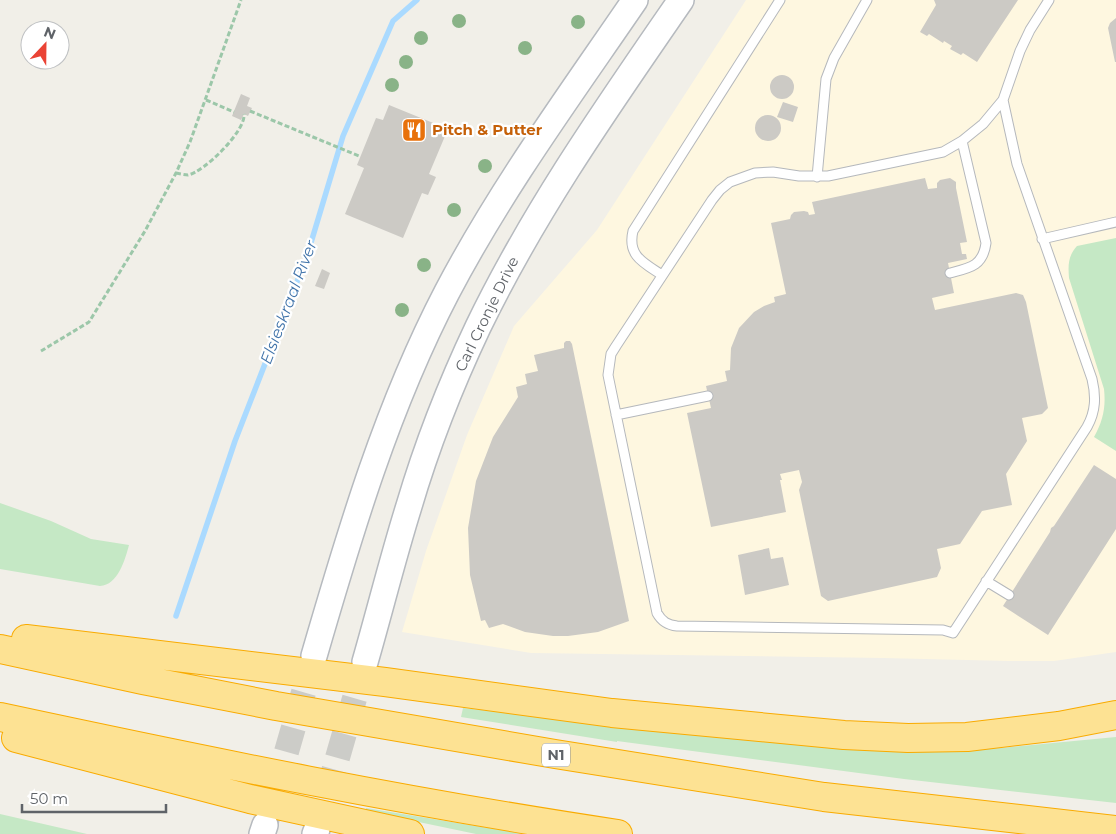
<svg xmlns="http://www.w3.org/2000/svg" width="1116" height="834" viewBox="0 0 1116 834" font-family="Montserrat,sans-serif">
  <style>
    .commercial { fill: #fef7e0 }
    .green { fill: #c5e8c5 }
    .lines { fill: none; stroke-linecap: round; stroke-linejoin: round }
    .stream { stroke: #aadaff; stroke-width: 5.5 }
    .building { fill: #cccac5 }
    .secondary-tunnel { stroke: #ccccc8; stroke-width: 25; stroke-dasharray: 25 12; stroke-linecap: butt }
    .service-casing { stroke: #b5b8bc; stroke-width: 11 }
    .secondary-casing { stroke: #b6babf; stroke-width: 28 }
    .motorway-casing { stroke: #f9ab00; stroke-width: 30 }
    .path { stroke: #9cc7a9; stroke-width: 3; stroke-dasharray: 5 2.5; stroke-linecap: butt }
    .service { stroke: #fff; stroke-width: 9 }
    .secondary { stroke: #fff; stroke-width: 25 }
    .motorway { stroke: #fde293; stroke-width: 28 }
    .tree { fill: #89b387 }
    .labels { text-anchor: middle; stroke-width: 4.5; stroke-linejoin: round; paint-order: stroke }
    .shield { fill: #fff; stroke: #8f9295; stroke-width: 1 }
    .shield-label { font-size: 14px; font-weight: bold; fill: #5f6368 }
    .food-label { font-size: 15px; font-weight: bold; fill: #c56008; stroke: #fff; text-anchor: start }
    .street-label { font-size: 15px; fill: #5f6368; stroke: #fff }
    .water-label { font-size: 16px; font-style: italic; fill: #4174aa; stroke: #fff }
  </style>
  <rect width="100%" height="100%" fill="#f1efe8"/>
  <path class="commercial" d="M746 0H1116V652L1054 661H1009L883 658 531 653 402 632 426 551 467 435 514 326 597 230Z"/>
  <path class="green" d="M1116 238V451L1094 437C1103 421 1106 407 1104 389L1069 278C1068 265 1068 256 1077 246Z
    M0 503 51 521 91 539 129 545C125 560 118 585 100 586L0 569Z
    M463 708 816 745 946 750 1001 748 1116 737V803L904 779 617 741V742L461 717Z
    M366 808 526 834H476L366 811Z
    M0 814 87 834H0Z"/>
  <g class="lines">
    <path class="stream" d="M176 616 235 441 307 256 343 136 393 21 417 0"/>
  </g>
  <path class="building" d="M934 0H1018L977 62 963 53 961 55 950 49 952 46 944 41 943 43 929 34 927 36 920 32 936 5Z
    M1116 18V62H1115L1108 28 1110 23Z
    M770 87a12 12 0 1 1 24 0a12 12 0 1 1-24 0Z
    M241 94 250 98 247 106 252 108 248 116 244 114 241 120 232 116Z
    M783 102 798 107 793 122 777 117Z
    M389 105 448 129 429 174 436 177 428 195 422 193 403 238 345 214 364 168 357 165 376 118 383 120Z
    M755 128a13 13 0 1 1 26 0a13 13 0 1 1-26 0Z
    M925 178 928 189 937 188V183L940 180 950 178 956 182V188L967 242 960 243 962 254H966L967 259 948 263 954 293 932 298 935 310 1016 293 1023 295 1026 302 1048 408 1042 414 1022 418 1027 441 1006 474 1012 505 982 511 960 544 937 549 941 568 937 577 828 601 821 596 799 490 802 482 799 470 780 474 782 480H780L786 512 711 527 687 413 711 408 706 386 727 381 725 371 730 370 731 348 739 328 754 312 764 306 775 302 774 297 786 294 771 223 790 219 791 215 794 212 804 211 808 212 809 215 815 214 812 202Z
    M322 269 330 273 324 289 315 286Z
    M566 341H570L572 344 629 621 598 632 568 636H553L525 632 503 624 489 628 485 620 481 621 470 575 468 528 476 481 493 437 518 397 516 387 527 384 525 374 538 371 534 355 564 348V343Z
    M1094 465 1116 479V529L1048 635 1003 606 1050 532 1051 528 1054 526Z
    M769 548 771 559 783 557 789 585 745 595 738 555Z"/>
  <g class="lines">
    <path class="secondary-tunnel" d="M266 823 314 656
      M317 829 365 662"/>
    <defs>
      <path id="service" d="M1003 100 1017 164 1092 379C1096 396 1096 411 1087 427L953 633 943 630 677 626C668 625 662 622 657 613L608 375 611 354 616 346 712 200 720 190 730 182 755 173 773 172 799 176H828L943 152 962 141 983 124 1003 100 1020 51 1030 30 1049 0
        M817 177 826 79 834 58 867 0
        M1042 239 1116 222
        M950 273C970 268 983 266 986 243L962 141
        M662 275C644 263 627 256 633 231L780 0
        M616 415 708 396
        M986 581 1009 595"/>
      <path id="secondary" d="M314 656C350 532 387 407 447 292 501 189 570 95 635 0
        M365 662C380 610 393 557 409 506 427 445 451 384 478 327 534 211 608 106 681 0
        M262 834 265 825
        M315 834 317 829"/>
      <path id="motorway" d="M26 639 385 682 612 713 844 735 908 738 967 737 1059 726 1116 715
        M0 649 143 680 276 706 555 754 824 797 1116 830
        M0 717C205 761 410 803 618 834
        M16 738 250 799 410 834"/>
    </defs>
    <use href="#service" class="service-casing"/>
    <use href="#secondary" class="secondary-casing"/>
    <use href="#motorway" class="motorway-casing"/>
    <path class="path" d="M206 100 234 112
      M250 111 359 156
      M176 173C180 174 185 175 188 175 204 172 246 131 244 114
      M41 351 89 322 145 231 176 173 190 142 241 0"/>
    <use href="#service" class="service"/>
    <use href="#secondary" class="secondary"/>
    <use href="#motorway" class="motorway"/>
  </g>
  <g class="tree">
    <circle cx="459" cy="21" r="7"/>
    <circle cx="578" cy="22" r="7"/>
    <circle cx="421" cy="38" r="7"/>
    <circle cx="525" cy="48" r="7"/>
    <circle cx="406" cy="62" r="7"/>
    <circle cx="392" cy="85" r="7"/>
    <circle cx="485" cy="166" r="7"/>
    <circle cx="454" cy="210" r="7"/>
    <circle cx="424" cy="265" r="7"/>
    <circle cx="402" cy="310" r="7"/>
  </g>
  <defs>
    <symbol id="restaurant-square" viewBox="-11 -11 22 22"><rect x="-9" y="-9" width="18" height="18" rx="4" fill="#e8710a" stroke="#fff"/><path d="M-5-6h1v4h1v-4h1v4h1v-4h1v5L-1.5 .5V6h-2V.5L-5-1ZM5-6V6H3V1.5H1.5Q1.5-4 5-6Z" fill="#fff"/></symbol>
  </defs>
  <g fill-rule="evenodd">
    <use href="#restaurant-square" x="400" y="116" width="28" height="28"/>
  </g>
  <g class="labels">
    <rect class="shield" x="542" y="743.5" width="28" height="23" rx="4"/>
    <g class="shield-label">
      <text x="556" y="760">N1</text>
    </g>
    <g class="food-label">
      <text x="432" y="135">Pitch &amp; Putter</text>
    </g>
    <g class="street-label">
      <text transform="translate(487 314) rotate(-64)" y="5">Carl Cronje Drive</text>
    </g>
    <g class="water-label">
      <text transform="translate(288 302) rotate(-69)" y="6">Elsieskraal River</text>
    </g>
  </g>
  <g transform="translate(45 45) rotate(22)"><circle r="24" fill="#ffffff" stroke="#bfc1c3"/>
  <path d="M0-4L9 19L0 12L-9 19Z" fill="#ea4335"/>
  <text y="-8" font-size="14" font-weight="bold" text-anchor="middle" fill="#5f6368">N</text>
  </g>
  <path d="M22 804v8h144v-8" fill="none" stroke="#5f6368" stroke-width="2.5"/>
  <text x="30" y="804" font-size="15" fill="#5f6368" stroke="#ffffff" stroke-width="4" paint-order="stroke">50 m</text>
</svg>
